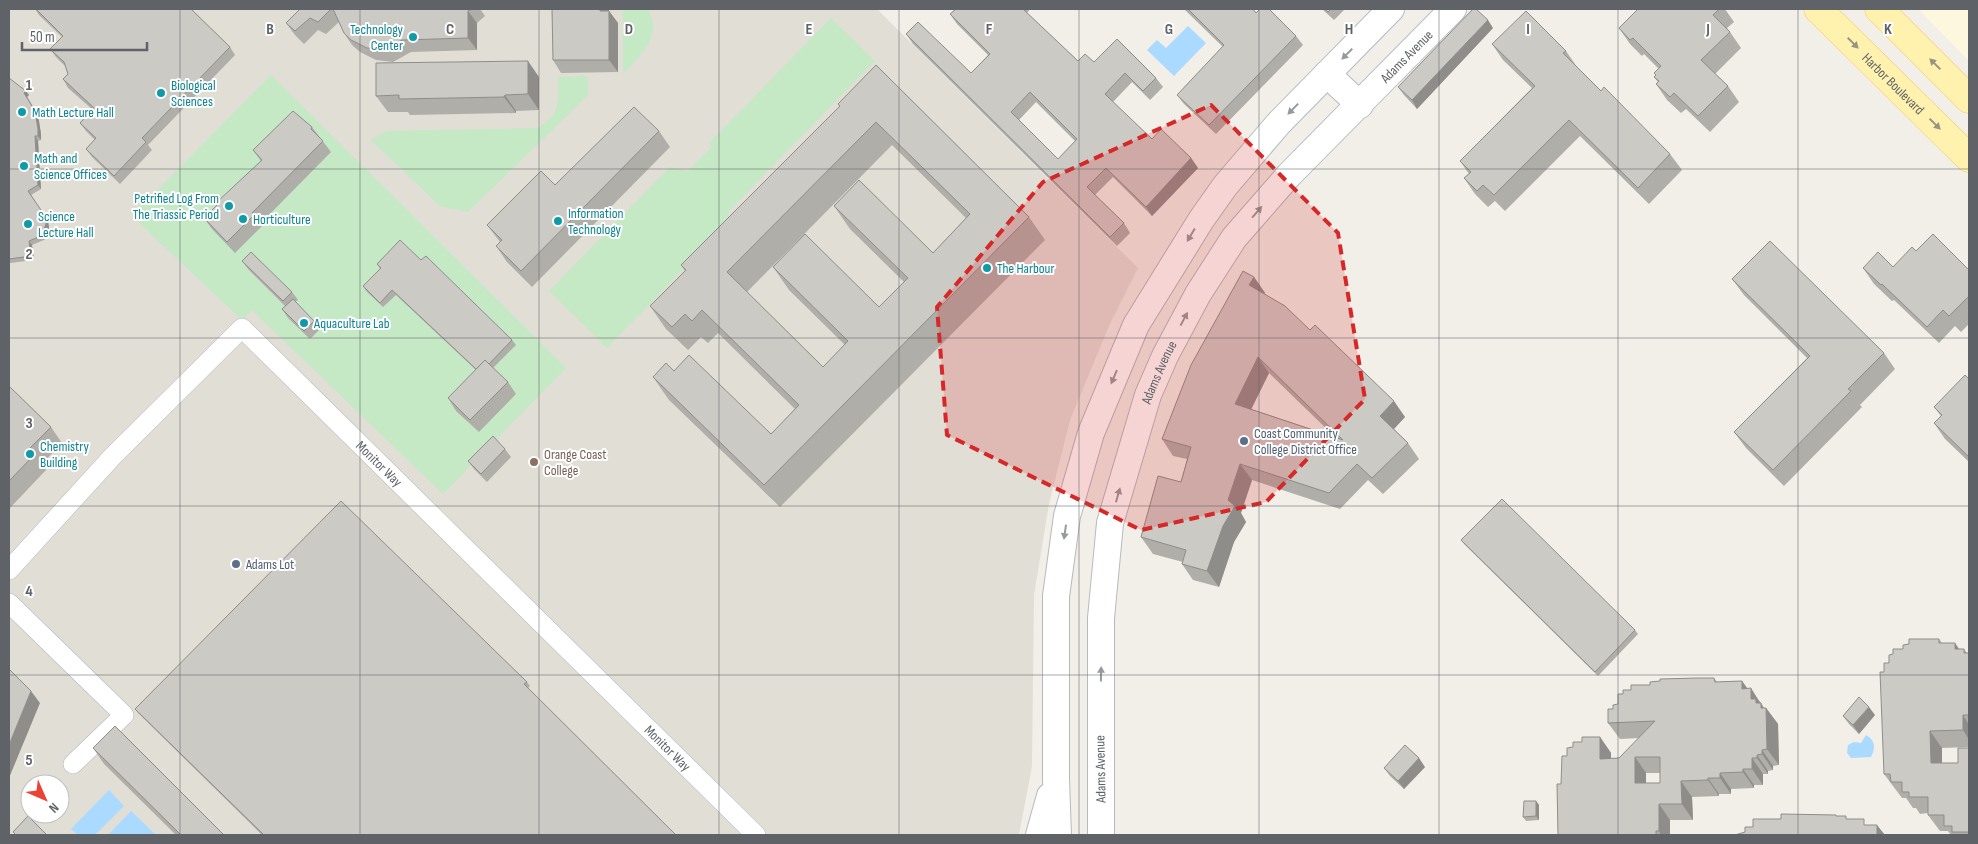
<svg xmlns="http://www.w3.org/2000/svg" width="1978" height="844" viewBox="0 0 1978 844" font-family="'Sofia Sans Condensed',sans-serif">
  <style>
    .commercial { fill: #fef7e0 }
    .education { fill: #e1ded6; fill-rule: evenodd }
    .green { fill: #c5e8c5 }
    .water { fill: #aadaff }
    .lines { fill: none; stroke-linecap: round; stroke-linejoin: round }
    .street-casing { stroke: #b5b8bc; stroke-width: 20 }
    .secondary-casing { stroke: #b6babf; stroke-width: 28 }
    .primary-casing { stroke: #f2c960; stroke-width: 29 }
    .street { stroke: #fff; stroke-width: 19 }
    .secondary { stroke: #fff; stroke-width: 26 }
    .primary { stroke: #fff2af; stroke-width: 28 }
    .wall { fill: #afaea9; fill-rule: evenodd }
    .shaded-wall { fill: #8f8d8a }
    .building { fill: #cccac5; stroke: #8f8d8a; fill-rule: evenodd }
    .oneway { fill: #979581 }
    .oneway2 { fill: #979a9d }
    .marked { fill: #d62828; fill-opacity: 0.2; stroke: #d62828; stroke-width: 4; stroke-dasharray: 10 6; stroke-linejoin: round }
    .grid { fill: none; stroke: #5f6368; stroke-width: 1; stroke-opacity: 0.55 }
    .culture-dot { fill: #0f9aa8; stroke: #fff; stroke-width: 2 }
    .service-dot { fill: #5c6f8a; stroke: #fff; stroke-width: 2 }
    .education-dot { fill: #8d6e63; stroke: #fff; stroke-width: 2 }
    .labels { text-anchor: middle; stroke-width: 4; stroke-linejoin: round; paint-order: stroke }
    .culture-label { font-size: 14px; fill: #0d838f; stroke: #fff; text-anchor: start }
    .street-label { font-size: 14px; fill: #5f6368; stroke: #fff }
    .service-label { font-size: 14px; fill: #4e5e75; stroke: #fff; text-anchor: start }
    .education-label { font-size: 14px; fill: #785e54; stroke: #fff; text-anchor: start }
    .grid-label { font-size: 16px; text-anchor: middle; font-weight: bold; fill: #5f6368; stroke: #fff; stroke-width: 4; stroke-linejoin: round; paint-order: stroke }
  </style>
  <rect width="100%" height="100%" fill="#f1efe8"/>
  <path class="commercial" d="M1918 9H1969V61Z"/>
  <path class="education" d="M9 9H877L1138 268 1109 326 1070 420 1049 504 1034 595 1032 766 1019 835H9ZM30 784H60V814H30Z"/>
  <path class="green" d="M623 9H648C663 36 641 55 623 74Z
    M831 18 875 61 727 213 732 219 607 348 549 291 670 167 688 171 712 147 709 143Z
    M271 75 566 368 443 494 252 310 242 320 132 216Z
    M588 76V95L468 212 440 206 371 140 387 131 538 128C561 113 558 103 558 77Z"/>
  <path class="water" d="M1188 26 1206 43 1174 76 1147 50 1157 40 1166 48Z
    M1866 735C1875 740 1876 748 1871 757L1851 758 1847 753 1848 745 1854 742 1861 743Z
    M109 790 124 806 95 835H78L71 829Z
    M131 811 156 835H108Z"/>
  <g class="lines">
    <defs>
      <g id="street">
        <path id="s1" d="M9 570 112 457 242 328 756 835"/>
        <path d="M9 603 124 715 73 764"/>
      </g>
      <g id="secondary">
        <path d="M1327 74 1360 105"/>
        <path d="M1039 835 1050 796"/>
        <path d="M1058 835 1056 779V596L1067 516 1091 433 1136 325 1201 220 1225 186 1278 124 1391 9"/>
        <path id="s2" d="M1101 835V618L1110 523 1148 395 1165 356 1198 294 1234 238 1289 175 1453 9"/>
      </g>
      <g id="primary">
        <path id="s3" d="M1818 9 1969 158"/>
        <path d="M1879 9 1969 99"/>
      </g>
    </defs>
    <use href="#street" class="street-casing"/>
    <use href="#secondary" class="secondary-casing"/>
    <use href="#primary" class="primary-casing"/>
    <use href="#street" class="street"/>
    <use href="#secondary" class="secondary"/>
    <use href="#primary" class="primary"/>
  </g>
  <path class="wall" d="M35 9H191L230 47 235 55 148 145 152 150 120 184 92 157 86 149 95 140 86 131 80 123 93 110 68 88 63 79 68 74 65 66 56 57 50 49 62 37 39 15Z
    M295 9H480L485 16 477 23V50L411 52 393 62 376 60 360 52 352 45 344 33 339 22 326 34 318 30 304 44 295 35 286 23 299 10H295Z
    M552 9H609V11L618 23V72L561 73 553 60Z
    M956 9H1030L1027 13 1078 61 1094 62 1156 78 1163 87 1150 100 1132 82 1113 102 1152 139 1191 158 1198 168 1152 216 1113 177 1095 195 1124 223 1130 233 1117 246 913 44 906 34 971 73 988 55 957 24 950 14ZM1036 102 1075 141 1058 159 1019 120Z
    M1184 9H1253L1256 13 1296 36 1303 45 1216 134 1184 104 1177 95 1223 47Z
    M1322 9H1345L1334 20Z
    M1638 9H1725L1734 22 1727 28 1730 32 1741 48 1715 74 1728 86 1739 102 1710 132 1686 109 1681 113 1667 100 1656 84 1658 82 1654 77 1656 75 1654 73 1659 69 1644 54 1642 56 1630 44 1619 28Z
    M1493 28 1417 109 1404 95 1398 87Z
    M1492 44 1566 51 1577 67 1601 91 1670 154 1682 170 1649 204 1580 136 1505 211 1495 201 1488 207 1475 194 1464 178 1469 174 1460 161 1532 88 1503 60Z
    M876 65 1029 217 1045 240 780 507 669 400 653 377 674 371 771 434 795 409 718 333 708 343 701 337 688 350 666 329 650 306 685 271 681 265 840 107 838 104ZM892 145 966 218 933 253 834 206 850 229 904 282 879 307 773 267 789 290 845 345 823 367 747 292Z
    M539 77V110L516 111V113L410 115 408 112H388L376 96Z
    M9 78 29 95 27 97 38 115 41 134V140L38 141 41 189 31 195 48 221 49 228 44 240 32 245 34 260 10 263V268L9 267Z
    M312 127 331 152 260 224 262 226 235 253 212 229 204 218 261 161 253 150Z
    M659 131 670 147 532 287 507 262 496 246 500 242 487 225 555 185Z
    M1916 251 1969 270V324L1961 332 1955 326 1939 343 1894 300 1892 301 1874 284 1863 268 1893 267Z
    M421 260 512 340 516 345 493 368 508 382 516 394 479 432 456 411 448 398 476 370 396 295 383 307 366 291 363 286 380 269 377 264Z
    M242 261 292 292 298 300 295 302 314 321 320 329 310 339 288 318 282 309 285 306 248 269Z
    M1254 277 1265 293 1264 294 1310 330 1405 417 1394 429 1408 443 1419 459 1383 494 1368 480 1340 509 1252 480 1241 513 1246 522 1234 542 1219 587 1193 580 1182 564 1183 562 1153 554 1141 537 1181 482 1187 459 1173 456 1162 439ZM1269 373 1335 437 1251 409Z
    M1732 279 1884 353 1895 369 1860 405 1862 407 1784 486 1746 448 1734 432 1807 358 1744 295Z
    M1969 379V462L1945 439 1934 423 1941 416 1934 407Z
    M9 386 51 427 62 443 42 464 46 470 9 509Z
    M505 449 511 457 487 482 474 469 468 461Z
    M1461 540 1635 630 1638 634 1598 676 1464 544Z
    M1939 639 1942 643 1959 649H1964L1967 653H1969V747L1942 748V763H1958L1969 748V835H1951L1948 831H1940L1928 815V813L1920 814 1916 808H1913L1906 798H1902L1884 774V672L1893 654 1903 649Z
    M1714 678 1717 682 1742 681 1748 689 1762 704 1764 708H1766L1778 724 1779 765 1773 766V770L1768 771V774H1763V785H1754V788L1731 789V794H1719V796L1692 797 1693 820H1670V835H1558L1561 784 1567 756 1573 747 1582 742 1600 737 1611 753V758H1619L1639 738 1620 739 1608 723 1613 709 1618 704 1623 694 1631 690 1650 685ZM1646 773H1660V783H1646Z
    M527 682 530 686 528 688 676 835H262L138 713 135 709Z
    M1875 715 1859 734 1849 724 1843 716Z
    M93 748 224 835H176L104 764Z
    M1425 767 1404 789 1390 776 1384 768Z
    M1536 801 1539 805V820L1526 821 1523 817Z"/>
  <path class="shaded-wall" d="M600 9H609V23L600 11Z
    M468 11 477 23V50L468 38Z
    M609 11 618 23V72L609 60Z
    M1488 20 1493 28 1417 109 1412 100Z
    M528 61 539 77V110L528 94Z
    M26 91 29 95 27 97 38 115 41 134V140L38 136 24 93Z
    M505 95 516 111V113L504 97Z
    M35 136 38 141 41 189 38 185Z
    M1191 158 1198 168 1152 216 1146 207Z
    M28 191 48 221 49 228 44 240 41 236Z
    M29 241 32 245 34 260 31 256Z
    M1254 277 1265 293 1260 301 1249 285Z
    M1258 357 1269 373 1246 420 1235 404Z
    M1394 401 1405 417 1391 432 1380 416Z
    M1240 464 1252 480 1241 513 1246 522 1234 542 1219 587 1207 571 1228 500Z
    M1955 643 1966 659 1955 649Z
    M1742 681 1751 694V688L1766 712V708L1778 724 1779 765 1767 749 1742 689Z
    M31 691 40 703 9 778V745Z
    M1869 707 1875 715 1859 734 1853 725Z
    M1963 715 1969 725V740L1963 730Z
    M1930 731 1942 748V779L1931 763Z
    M1600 737 1611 753V775L1600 759Z
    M1762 750 1773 766V770L1762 754Z
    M1757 755 1768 771V774L1757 758Z
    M1635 757 1646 773V799L1635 783Z
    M1419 758 1425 767 1404 789 1398 781Z
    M1752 758 1763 774V785L1752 769Z
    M1743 769 1754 785V788L1743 772Z
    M1720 773 1731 789V794L1720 778Z
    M1708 778 1719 794V796L1708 780Z
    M1681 781 1692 797 1693 820 1682 804Z
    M1536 801 1539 805V820L1536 816Z
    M1659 804 1670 820V835H1661L1659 831Z
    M1877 825 1885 835H1877Z"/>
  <path class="building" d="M36 9H191L230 47 142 138 146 142 114 176 86 149 96 138 80 123 94 108 63 79 68 74 64 62 50 49 63 36Z
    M300 9H331L318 22 310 18 295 31 286 23Z
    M333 9H471L468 11V38L402 40 384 49 367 48 351 40 344 33Z
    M552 9H600V11H609V60H553Z
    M956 9H1023L1078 61 1085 54 1094 62 1117 39 1156 78 1143 91 1125 73 1105 94 1152 139 1161 129 1191 158 1146 207 1106 168 1087 187 1124 223 1110 237 906 34 918 22 971 73 990 54 950 14ZM1030 92 1077 139 1058 159 1011 112Z
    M1188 9H1253L1256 13 1260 9H1269L1296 36 1209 125 1177 95 1224 45Z
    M1325 9H1331L1328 12Z
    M1473 9H1476L1488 20 1412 100 1398 87Z
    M1638 9H1719L1713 15 1730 32 1701 60 1728 86 1698 116 1674 93 1670 97 1656 84 1659 81 1654 77 1656 75 1654 73 1661 66 1633 38 1630 40 1619 28Z
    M1526 11 1566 51 1563 53 1601 91 1604 87 1670 154 1638 188 1569 120 1494 195 1483 185 1477 191 1464 178 1471 172 1460 161 1535 86 1492 44Z
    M528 61V94L505 95 504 97 399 99V95L376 96V63Z
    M876 65 1029 217 764 485 653 377 666 363 674 371 689 355 771 434 799 405 702 310 692 321 685 314 672 327 650 306 686 270 681 265 840 106 838 104ZM876 122 970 214 933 253 859 180 834 206 908 278 879 307 805 234 773 267 848 341 823 367 727 272Z
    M9 78 26 91 24 93 35 111 38 129V136H35L38 185 28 191 45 216 46 224 41 236 29 241 31 256 9 259Z
    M634 107 659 131 521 271 496 246 502 240 487 225 541 171 555 185Z
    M293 111 312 127 311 129 323 141 252 213 254 215 227 242 204 218 219 203 217 202 262 160 253 150Z
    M1933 234 1969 270V296L1949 316 1943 310 1927 327 1882 284 1881 285 1863 268 1878 252 1893 267 1912 247 1916 251Z
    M400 240 421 260 426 256 512 340 489 364 485 360 476 369 392 290 380 303 363 286 381 268 377 264Z
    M1770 241 1884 353 1848 389 1851 391 1773 470 1734 432 1810 356 1732 279Z
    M251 252 292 292 283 301 242 261Z
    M1243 271 1254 277 1249 285 1285 306 1310 330 1315 325 1394 401 1380 416 1408 443 1372 478 1357 464 1329 493 1240 464 1228 500 1235 506 1223 526 1207 571 1182 564 1186 550 1141 537 1158 476 1181 482 1191 447 1162 439 1191 365ZM1258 357 1343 440 1235 404Z
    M293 299 314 321 304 331 282 309Z
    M485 360 508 382 470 420 448 398Z
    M1965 375 1969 379V457L1934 423 1942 415 1934 407Z
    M9 386 51 427 30 448 35 454 9 481Z
    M493 436 505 449 481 474 468 461Z
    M1502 499 1635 630 1595 672 1461 540Z
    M341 501 527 682 524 684 676 835H264L135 709Z
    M1909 639H1939V643H1955V649H1964V653H1969V715H1963V730L1930 731 1931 763H1958V748H1969V832H1952V826H1944V815H1928V797H1909V792H1902V782H1891L1890 774H1884L1880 672H1884V663H1889V655L1893 654V649H1903V645L1909 644Z
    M9 669 31 691 9 745Z
    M1697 678H1714L1715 682 1742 681V689L1751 688V699H1756V703H1761V708H1766L1767 749 1762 750V754L1757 755V758H1752V769H1743V772L1720 773V778H1708V780L1681 781 1682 804H1659V831H1656V835H1558L1557 784H1561L1562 756H1567V748L1573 747V742H1582V737H1600V759L1619 758 1655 721 1608 723V709H1613V705L1618 704V694H1623V690H1631V685H1650V682L1660 681V679ZM1635 757H1660V783H1635Z
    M1859 697 1869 707 1853 725 1843 716Z
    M115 726 224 835H181L93 748Z
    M1405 745 1419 758 1398 781 1384 768Z
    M1524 801H1536V816L1523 817Z
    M1781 814 1836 815V816H1846V819H1864V825H1877V835H1735L1745 832V827H1753V819H1781Z
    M28 816 47 835H16L13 832Z"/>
  <defs><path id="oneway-solid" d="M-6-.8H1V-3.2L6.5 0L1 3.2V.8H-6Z" transform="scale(1.25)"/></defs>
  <g class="oneway">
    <use href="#oneway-solid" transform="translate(1853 43) rotate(45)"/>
    <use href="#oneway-solid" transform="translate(1935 64) rotate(-135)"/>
    <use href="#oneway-solid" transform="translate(1935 124) rotate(44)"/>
  </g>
  <g class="oneway2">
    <use href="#oneway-solid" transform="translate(1347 54) rotate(135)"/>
    <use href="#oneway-solid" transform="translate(1293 109) rotate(134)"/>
    <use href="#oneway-solid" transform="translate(1257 212) rotate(-49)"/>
    <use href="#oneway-solid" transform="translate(1191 235) rotate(121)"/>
    <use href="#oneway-solid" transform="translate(1184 319) rotate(-62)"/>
    <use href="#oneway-solid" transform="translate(1114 377) rotate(113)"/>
    <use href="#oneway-solid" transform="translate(1118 495) rotate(-74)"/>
    <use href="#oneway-solid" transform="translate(1065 532) rotate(98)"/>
    <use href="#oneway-solid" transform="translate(1101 674) rotate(-89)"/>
  </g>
  <path class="marked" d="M1211 105 1338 233 1365 399 1266 502 1141 530 947 435 937 307 1043 182Z"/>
  <path class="grid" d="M180 9V835M360 9V835M539 9V835M719 9V835M899 9V835M1079 9V835M1259 9V835M1439 9V835M1618 9V835M1798 9V835M9 169H1969M9 338H1969M9 506H1969M9 675H1969"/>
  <g class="culture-dot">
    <circle cx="413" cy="37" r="5"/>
    <circle cx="161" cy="93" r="5"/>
    <circle cx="22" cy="112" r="5"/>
    <circle cx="24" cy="166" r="5"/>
    <circle cx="229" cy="206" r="5"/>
    <circle cx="243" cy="219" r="5"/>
    <circle cx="558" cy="221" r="5"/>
    <circle cx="28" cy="224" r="5"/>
    <circle cx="987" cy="268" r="5"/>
    <circle cx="304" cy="323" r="5"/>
    <circle cx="30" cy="454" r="5"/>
  </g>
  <g class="service-dot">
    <circle cx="1244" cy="441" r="5"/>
    <circle cx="236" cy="564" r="5"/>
  </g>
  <circle class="education-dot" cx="534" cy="462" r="5"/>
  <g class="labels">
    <g class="culture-label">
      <text x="403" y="34" text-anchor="end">Technology<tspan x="403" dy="16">Center</tspan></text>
      <text x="171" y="90">Biological<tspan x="171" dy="16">Sciences</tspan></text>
      <text x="32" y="117">Math Lecture Hall</text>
      <text x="34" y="163">Math and<tspan x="34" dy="16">Science Offices</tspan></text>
      <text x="219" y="203" text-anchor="end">Petrified Log From<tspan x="219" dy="16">The Triassic Period</tspan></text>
      <text x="568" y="218">Information<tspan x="568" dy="16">Technology</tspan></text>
      <text x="38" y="221">Science<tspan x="38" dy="16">Lecture Hall</tspan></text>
      <text x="253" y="224">Horticulture</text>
      <text x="997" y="273">The Harbour</text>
      <text x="314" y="328">Aquaculture Lab</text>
      <text x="40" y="451">Chemistry<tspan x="40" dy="16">Building</tspan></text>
    </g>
    <g class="street-label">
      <text dy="5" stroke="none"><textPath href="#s2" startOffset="876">Adams Avenue</textPath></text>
      <text dy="5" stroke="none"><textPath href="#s3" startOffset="106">Harbor Boulevard</textPath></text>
      <text dy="5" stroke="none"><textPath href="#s2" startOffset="471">Adams Avenue</textPath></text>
      <text dy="5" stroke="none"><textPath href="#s1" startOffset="529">Monitor Way</textPath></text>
      <text dy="5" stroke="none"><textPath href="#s1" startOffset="934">Monitor Way</textPath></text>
      <text transform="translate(1100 769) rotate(-91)" y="5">Adams Avenue</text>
    </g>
    <g class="service-label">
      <text x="1254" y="438">Coast Community<tspan x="1254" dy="16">College District Office</tspan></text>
      <text x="246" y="569">Adams Lot</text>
    </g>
    <g class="education-label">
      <text x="544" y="459">Orange Coast<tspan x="544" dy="16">College</tspan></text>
    </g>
  </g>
  <g class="grid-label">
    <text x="270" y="34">B</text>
    <text x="450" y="34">C</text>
    <text x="629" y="34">D</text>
    <text x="809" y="34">E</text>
    <text x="989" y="34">F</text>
    <text x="1169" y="34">G</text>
    <text x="1349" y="34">H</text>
    <text x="1528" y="34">I</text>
    <text x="1708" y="34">J</text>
    <text x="1888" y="34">K</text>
    <text x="29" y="90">1</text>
    <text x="29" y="259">2</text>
    <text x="29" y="428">3</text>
    <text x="29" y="596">4</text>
    <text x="29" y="765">5</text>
  </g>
  <rect width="1978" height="844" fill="none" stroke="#5f6368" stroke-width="20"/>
  <g transform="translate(45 799) rotate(135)"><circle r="24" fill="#ffffff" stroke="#bfc1c3"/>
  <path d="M0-4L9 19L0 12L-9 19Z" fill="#ea4335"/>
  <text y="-8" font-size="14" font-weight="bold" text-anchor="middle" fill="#5f6368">N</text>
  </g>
  <path d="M22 42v8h125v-8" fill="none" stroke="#5f6368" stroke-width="2.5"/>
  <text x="30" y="42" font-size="15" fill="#5f6368" stroke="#ffffff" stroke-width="4" paint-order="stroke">50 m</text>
</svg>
